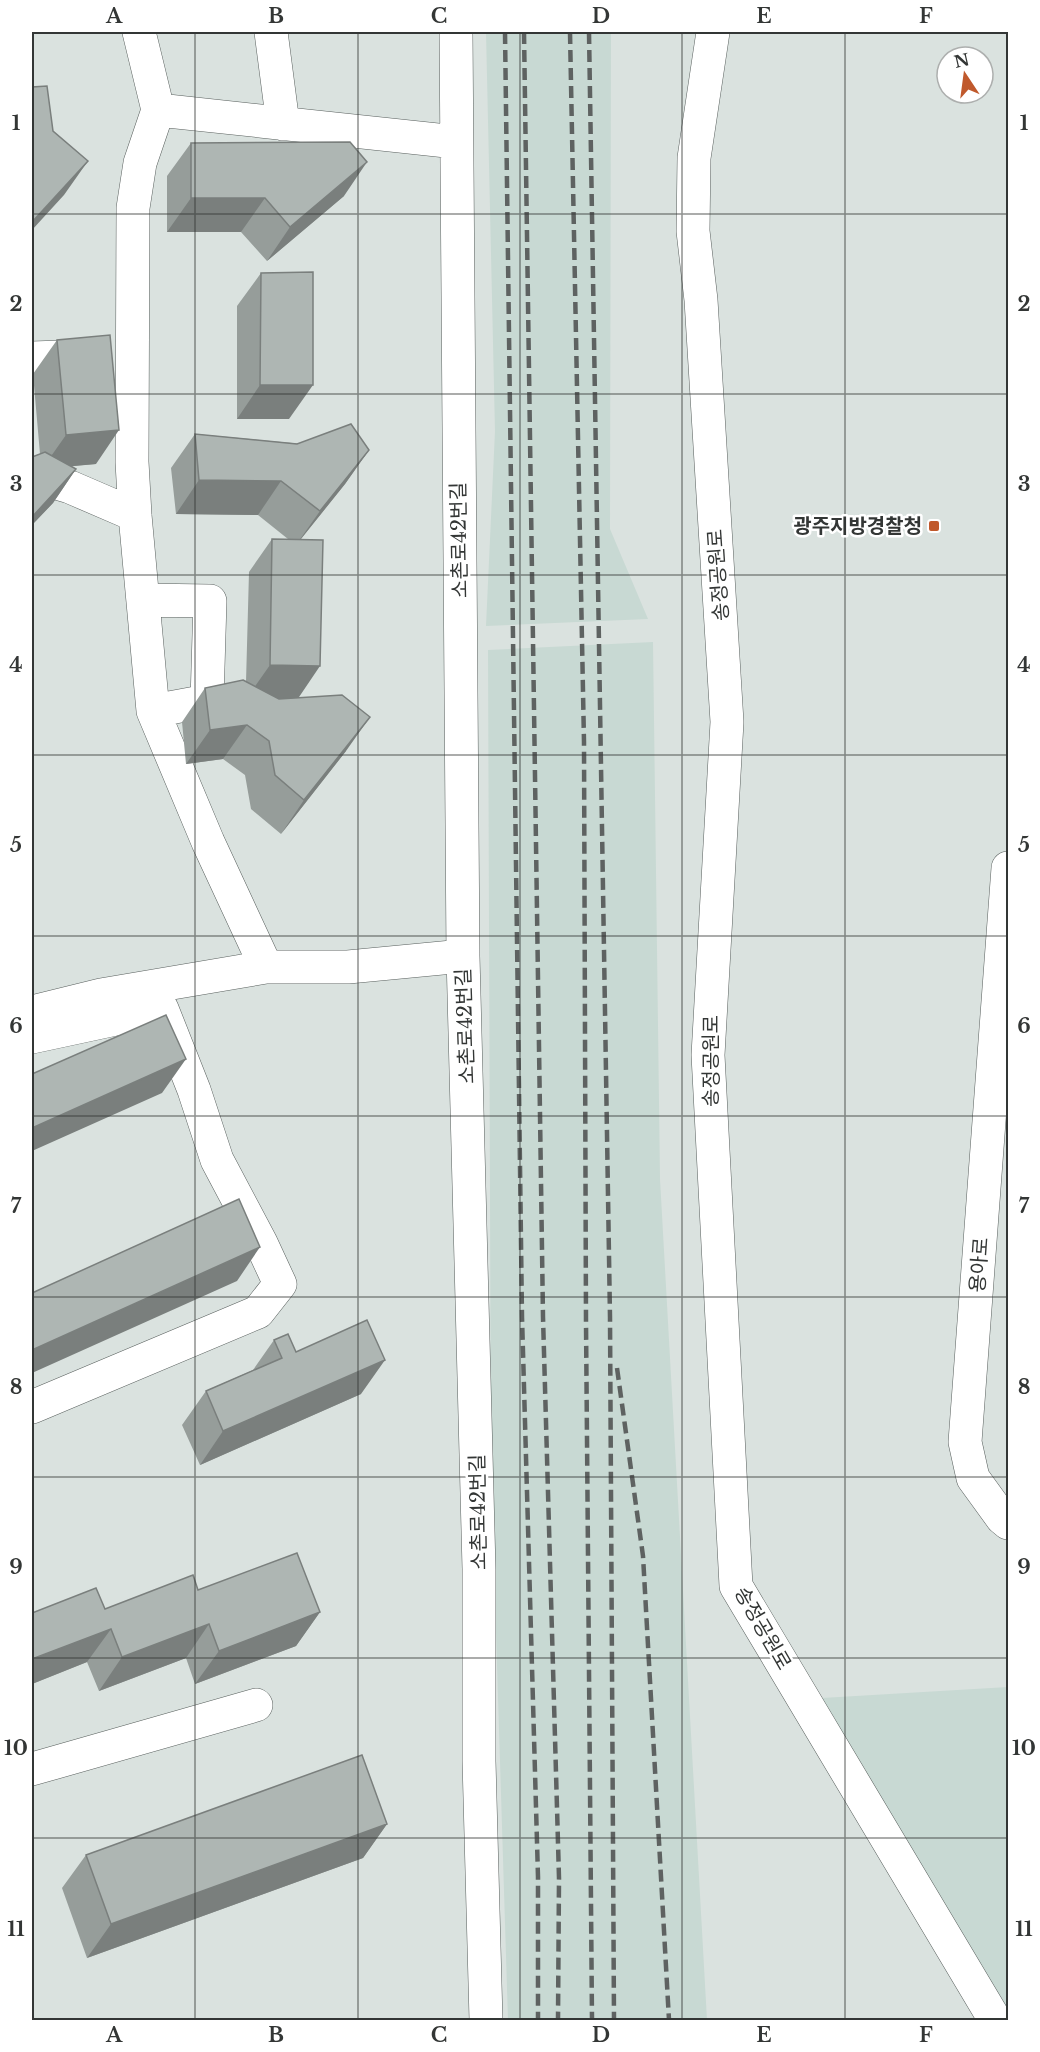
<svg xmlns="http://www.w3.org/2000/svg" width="1040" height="2052" viewBox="0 0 1040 2052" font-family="'Libre Baskerville','Noto Sans KR',serif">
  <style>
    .built { fill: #c8d9d3 }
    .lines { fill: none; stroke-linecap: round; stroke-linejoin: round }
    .minor-casing { stroke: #585f5d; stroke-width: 34 }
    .minor { stroke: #fff; stroke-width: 33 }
    .rail { stroke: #5e6261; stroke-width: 4.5; stroke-dasharray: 12 6; stroke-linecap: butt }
    .wall { fill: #969d9a }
    .shaded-wall { fill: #7a7f7d }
    .building { fill: #aeb6b3; stroke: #7a7f7d; stroke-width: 1.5 }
    .grid { fill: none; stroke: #333635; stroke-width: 1.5; stroke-opacity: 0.55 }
    .poi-dot { fill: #c0592c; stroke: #fff; stroke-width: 2 }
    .labels { text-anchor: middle; stroke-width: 5; stroke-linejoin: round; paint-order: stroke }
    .poi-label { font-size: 20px; font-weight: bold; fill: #333635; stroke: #fff; text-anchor: end }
    .street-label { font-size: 20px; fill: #333635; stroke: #fff }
    .neatline { fill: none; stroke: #333635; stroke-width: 2 }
    .grid-label { font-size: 20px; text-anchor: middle; font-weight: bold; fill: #333635 }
  </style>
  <rect width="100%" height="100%" fill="#dae2df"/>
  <path class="built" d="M486 32H611L610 529 648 619 486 626 495 431Z
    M653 642 660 1179 707 2020H508L491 1471 488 650Z
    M1008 1687V2020L805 1699Z"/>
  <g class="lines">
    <defs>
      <path id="minor" d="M139 32 158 110 140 163 133 208 132 462 135 515 153 711 208 842 266 967
        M271 32 283 124
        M456 32 463 956 479 1569V1761L486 2020
        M713 32 694 158 693 231 701 300 727 722 708 1055 736 1586 995 2020
        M158 110 456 142
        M32 358 89 356
        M32 476 70 487 135 515
        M144 600 210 601 207 701 153 711
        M1008 868 965 1442 973 1478 1002 1518 1008 1523
        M32 1012 101 995 266 967H348L463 956
        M32 1037 162 1009 194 1090 217 1160 261 1243 280 1284 258 1312 32 1407
        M32 1769 256 1705"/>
    </defs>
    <use href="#minor" class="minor-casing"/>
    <use href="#minor" class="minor"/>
    <path class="rail" d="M505 32 522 1317 538 1877V2020
      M524 32 543 1317 559 1878 558 2020
      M570 32 584 742 586 1322 592 2020
      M589 32 610 1317 614 2020
      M617 1368 643 1556 669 2020"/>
  </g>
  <path class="wall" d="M191 143 344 196 267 261 241 232H167V176Z
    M261 273 289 419H237V306Z
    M57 340 96 464 71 466 76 469 53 503 32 525V457L40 454 33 374Z
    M195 434 369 450 345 484 301 539 298 698 346 751 281 834 251 809 245 775 223 759 186 764 182 722 205 688 246 682 249 572 272 539H288L258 515 176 514 171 468Z
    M274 1340 296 1352 361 1394 200 1465 182 1425 206 1391 253 1370Z
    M198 1590 320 1612 296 1646 195 1684 186 1658 99 1691 87 1662 32 1684V1613L105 1609Z
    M387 1824 363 1858 87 1958 62 1888 86 1855Z"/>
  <path class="shaded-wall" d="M88 161 64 195 32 230V222Z
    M367 162 344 196 267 261 290 227Z
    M191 198H265L241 232H167Z
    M260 385H313L289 419H237Z
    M119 430 96 464 42 469 66 435Z
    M369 450 345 484 296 545 320 511Z
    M76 469 53 503 32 525V517Z
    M199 480 281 481 258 515 176 514Z
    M270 665 320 666 297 700 246 699Z
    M370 717 346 751 281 834 304 800Z
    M247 725 223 759 186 764 210 730Z
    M186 1059 162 1093 32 1151V1128Z
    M260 1247 237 1281 32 1373V1350Z
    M385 1360 361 1394 200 1465 223 1431Z
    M320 1612 296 1646 195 1684 219 1651Z
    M209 1624 186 1658 99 1691 122 1657Z
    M111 1629 87 1662 32 1684V1659Z
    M387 1824 363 1858 87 1958 111 1924Z"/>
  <path class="building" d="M47 86 53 131 88 161 32 222V87Z
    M350 142 367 162 290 227 265 198H191V143Z
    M313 272V385H260L261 273Z
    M110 335 119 430 66 435 57 340Z
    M351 424 369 450 320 511 281 481 199 480 195 434 297 444Z
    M45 452 76 469 32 517V457Z
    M272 539 323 540 320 666 270 665Z
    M243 680 279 699 342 695 370 717 304 800 275 775 269 741 247 725 210 730 205 688Z
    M166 1015 186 1059 32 1128V1074Z
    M239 1199 260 1247 32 1350V1293Z
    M367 1320 385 1360 223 1431 206 1391 282 1358 274 1340 288 1334 296 1352Z
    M297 1553 320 1612 219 1651 209 1624 122 1657 111 1629 32 1659V1613L96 1588 105 1609 193 1575 198 1590Z
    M362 1755 387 1824 111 1924 86 1855Z"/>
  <path class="grid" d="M195 32V2020M358 32V2020M520 32V2020M682 32V2020M845 32V2020M32 214H1008M32 394H1008M32 575H1008M32 755H1008M32 936H1008M32 1116H1008M32 1297H1008M32 1477H1008M32 1658H1008M32 1838H1008"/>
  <rect class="poi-dot" x="928" y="520" width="12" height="12" rx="3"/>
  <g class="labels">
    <g class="poi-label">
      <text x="922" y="533">광주지방경찰청</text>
    </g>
    <g class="street-label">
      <text transform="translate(459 540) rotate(-91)" y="7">소촌로42번길</text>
      <text transform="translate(718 575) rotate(-94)" y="7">송정공원로</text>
      <text transform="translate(465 1026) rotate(-92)" y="7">소촌로42번길</text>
      <text transform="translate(711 1061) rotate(-90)" y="7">송정공원로</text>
      <text transform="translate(979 1265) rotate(-86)" y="7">용아로</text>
      <text transform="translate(478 1512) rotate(-91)" y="7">소촌로42번길</text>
      <text transform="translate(763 1628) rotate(60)" y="7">송정공원로</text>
    </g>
  </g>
  <rect width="1040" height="2052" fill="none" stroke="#ffffff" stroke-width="66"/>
  <g transform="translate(965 75) rotate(347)"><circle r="28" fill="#ffffff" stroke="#adafae" stroke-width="1.5"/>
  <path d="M0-4.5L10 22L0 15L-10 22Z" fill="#c0592c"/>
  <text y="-9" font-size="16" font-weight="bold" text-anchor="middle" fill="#333635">N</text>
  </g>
  <rect x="33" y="33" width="974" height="1986" class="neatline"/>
  <g class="grid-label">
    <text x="114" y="23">A</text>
    <text x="276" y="23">B</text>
    <text x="439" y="23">C</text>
    <text x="601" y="23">D</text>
    <text x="764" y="23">E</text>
    <text x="926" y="23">F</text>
    <text x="16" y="130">1</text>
    <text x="1024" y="130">1</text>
    <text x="16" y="311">2</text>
    <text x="1024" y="311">2</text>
    <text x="16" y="491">3</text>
    <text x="1024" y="491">3</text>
    <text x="16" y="672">4</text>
    <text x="1024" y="672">4</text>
    <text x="16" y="852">5</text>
    <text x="1024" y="852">5</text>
    <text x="16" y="1033">6</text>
    <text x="1024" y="1033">6</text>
    <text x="16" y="1213">7</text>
    <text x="1024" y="1213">7</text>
    <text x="16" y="1394">8</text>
    <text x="1024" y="1394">8</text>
    <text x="16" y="1574">9</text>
    <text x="1024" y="1574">9</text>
    <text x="16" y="1755">10</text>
    <text x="1024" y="1755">10</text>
    <text x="16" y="1936">11</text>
    <text x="1024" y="1936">11</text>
    <text x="114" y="2042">A</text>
    <text x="276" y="2042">B</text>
    <text x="439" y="2042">C</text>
    <text x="601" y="2042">D</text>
    <text x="764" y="2042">E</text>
    <text x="926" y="2042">F</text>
  </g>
</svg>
